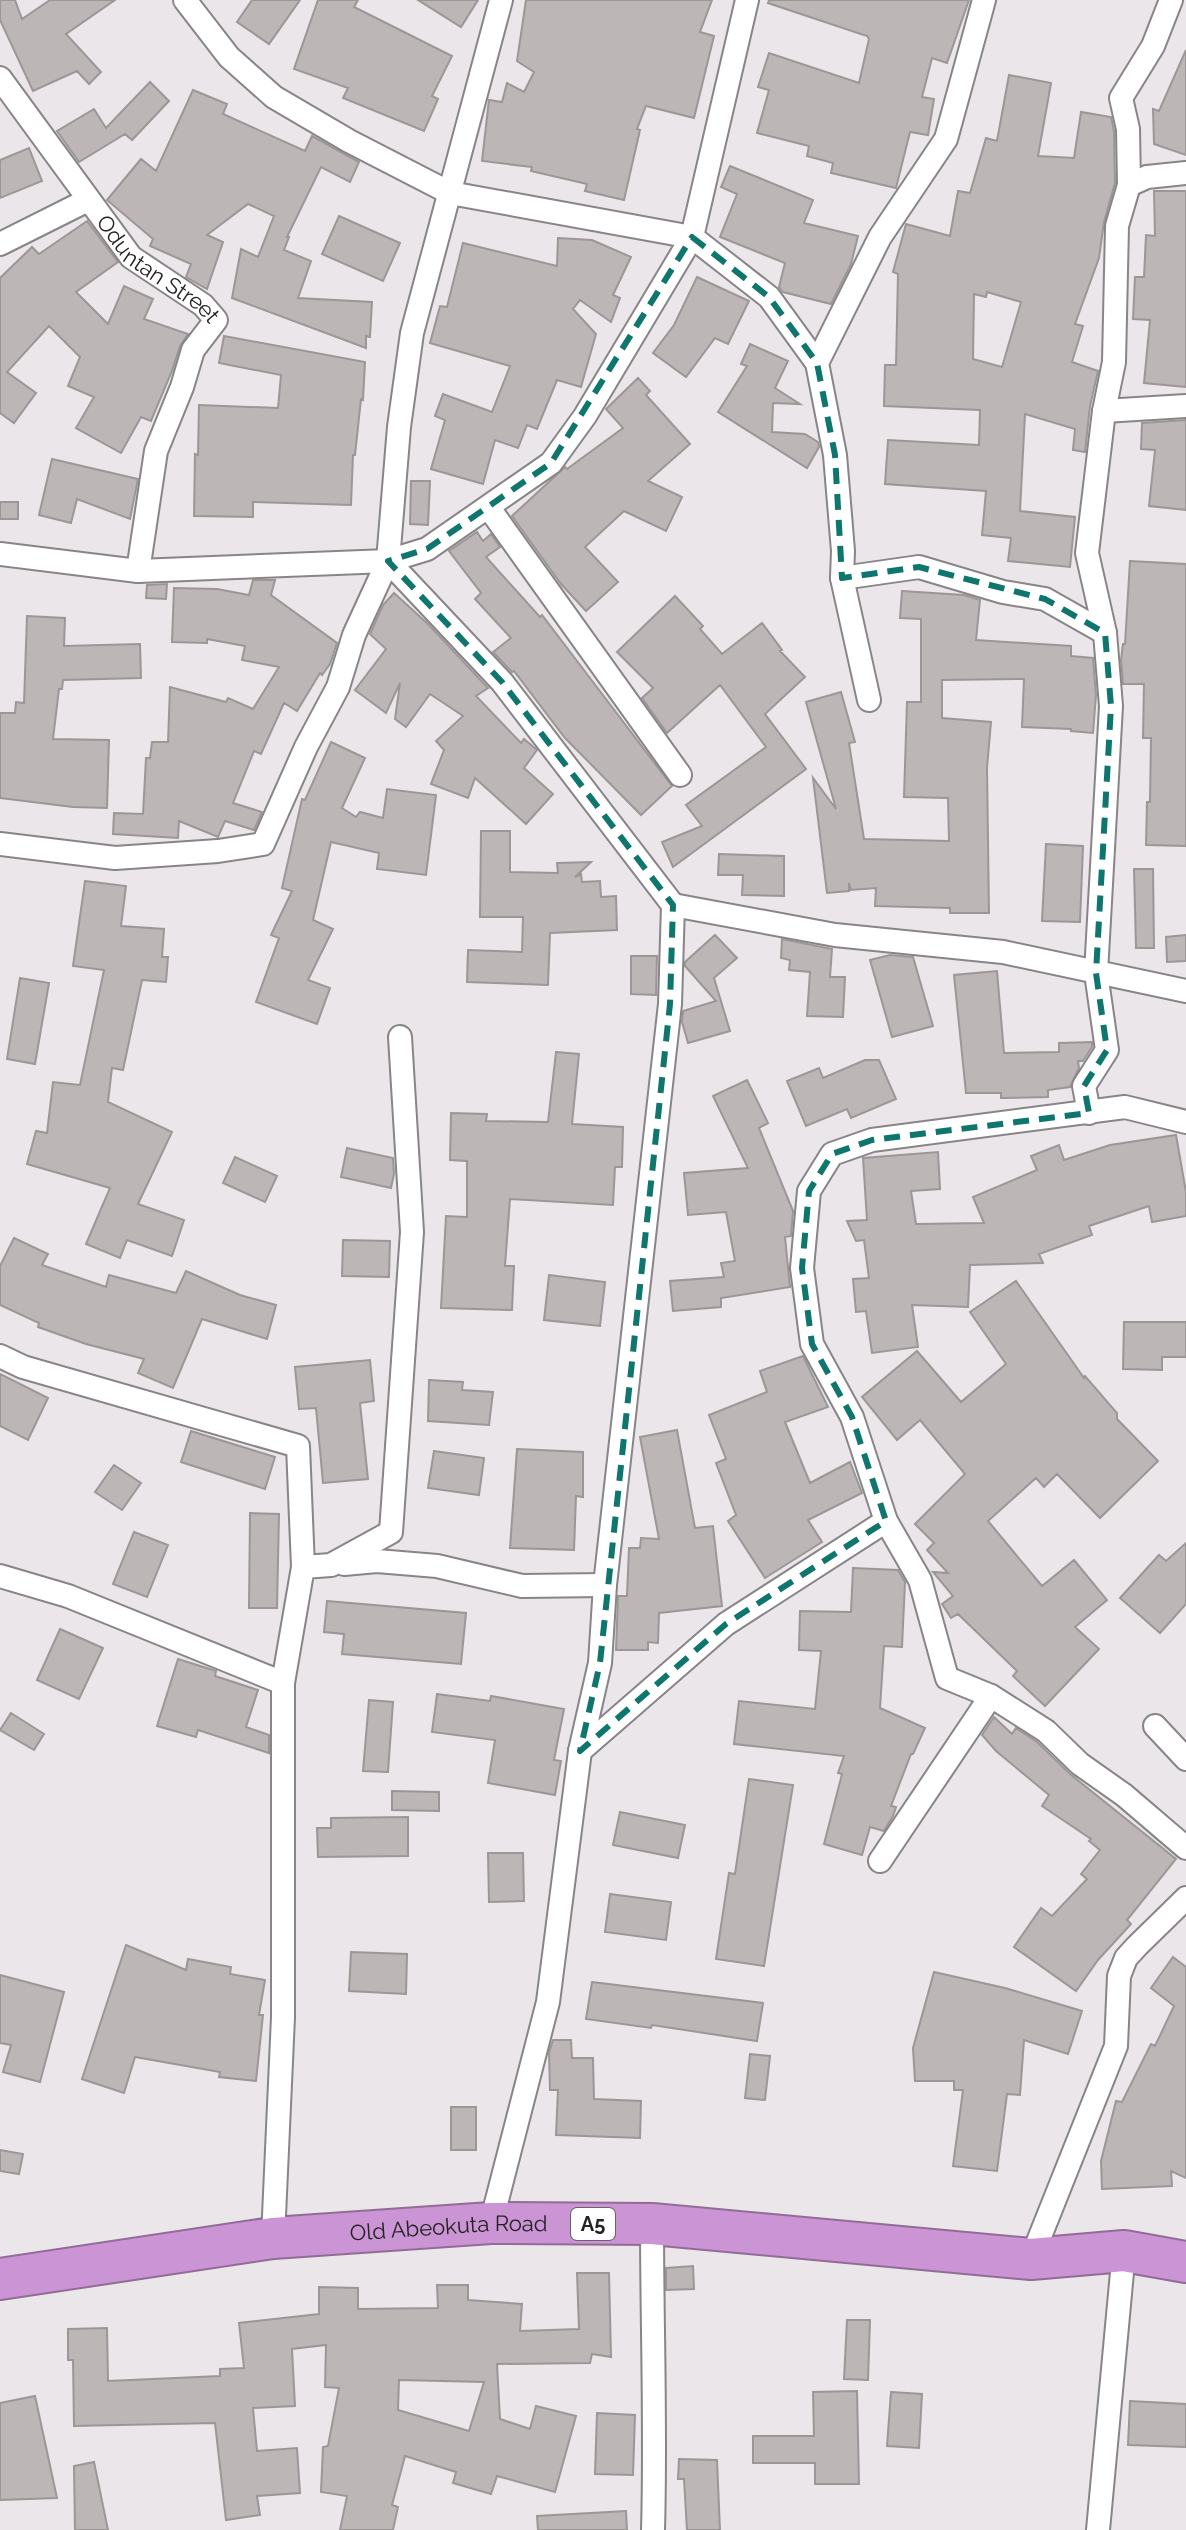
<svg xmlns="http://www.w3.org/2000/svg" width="1186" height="2530" viewBox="0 0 1186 2530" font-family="Raleway,sans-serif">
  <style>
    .building { fill: #bcb6b7; stroke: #9c9697; stroke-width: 2; fill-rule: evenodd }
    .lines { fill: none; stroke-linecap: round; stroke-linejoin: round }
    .street-casing { stroke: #898487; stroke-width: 26 }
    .highway-casing { stroke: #916c96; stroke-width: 44 }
    .street { stroke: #fff; stroke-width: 22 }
    .highway { stroke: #cb94d4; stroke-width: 40 }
    .marked { fill: none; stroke: #0f766e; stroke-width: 6; stroke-dasharray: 16 10; stroke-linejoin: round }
    .labels { text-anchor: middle; stroke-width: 6; stroke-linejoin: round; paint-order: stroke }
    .shield { fill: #fff; stroke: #666465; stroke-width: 2 }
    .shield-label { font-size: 20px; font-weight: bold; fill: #242223 }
    .street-label { font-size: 22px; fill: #242223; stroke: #fff }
  </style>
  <rect width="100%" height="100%" fill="#ebe6e9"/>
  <path class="building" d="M0 0H15L22 19 50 0H115L66 34 101 72 89 84 77 71 33 91 0 20Z
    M252 0H300L269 44 237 22Z
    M318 0H358L354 7 452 56 432 96 438 99 424 131 343 98 348 88 294 69Z
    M418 0H478L461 27Z
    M526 0H712L700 32 714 36 694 118 646 106 637 129 640 130 624 200 585 191 587 184 531 171 532 167 482 161 489 100 502 102 507 83 524 92 534 72 517 61Z
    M769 0H969L947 63 932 58 922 97 934 99 928 135 910 132 896 188 831 173 833 163 807 156 809 146 757 133 769 90 758 87 769 53 859 83 869 39 867 36 768 3Z
    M1186 50V155L1154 144 1153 109 1159 111Z
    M1009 75 1051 83 1038 156 1074 158 1081 112 1111 117 1114 131 1115 183 1104 222 1099 258 1075 324 1083 326 1072 362 1098 371 1090 406 1085 452 1073 450 1075 429 1025 414 1020 511 1075 517 1070 567 1008 561 1011 538 982 535 986 491 885 484 888 440 979 445 980 410 884 406 885 365H896L898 274 893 272 906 224 950 236 958 191 970 193 986 138 997 141ZM987 292 1021 302 1002 367 973 359 974 294 986 297Z
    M150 82 169 101 132 140 125 134 79 162 57 131 94 109 106 128Z
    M193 90 227 104 223 114 305 151 312 136 359 162 350 182 321 167 287 237H289L284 250 311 261 298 298 372 302 370 337 366 336V348L232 298 241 249 258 257 274 216 248 204 207 235 223 242 207 289 186 277 191 264 150 246 153 239 107 200 141 159 156 171Z
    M29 148 42 181 0 198V160Z
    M730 166 813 200 804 223 858 236 851 264 831 304 783 292 779 287 785 263 720 237 737 194 721 187Z
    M1154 191H1186V387L1144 383 1150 320 1133 319 1135 277H1144L1146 235 1155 236Z
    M339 216 400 243 383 281 322 254Z
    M87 221 118 262 76 292 108 324 124 286 153 299 144 319 188 334 180 346 172 371 151 421 141 417 121 453 76 428 94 397 68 386 80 357 49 326 7 372 36 393 14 423 0 413V278L32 247 39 254Z
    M558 238 592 240 631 257 613 295 620 298 611 322 580 300 573 309 596 334 581 387 557 380 537 429 527 425 518 448 495 440 483 484 431 469 445 420 435 416 443 394 492 412 510 366 430 343 440 306 447 307 463 243 557 266Z
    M697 277 749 301 728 344 715 338 686 377 653 353 674 325Z
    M224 336 365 362 363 400 361 399 355 455H353L351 505 253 502V517L194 516 195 454 198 455 199 405 278 408 281 375 219 363Z
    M750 344 788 361 775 388 800 404 773 403 772 432 805 434 818 442 819 447 807 468 718 412 747 366 741 364Z
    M638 378 650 391 646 395 690 444 648 481 682 497 666 531 624 511 585 547 618 582 586 611 561 584 512 516 565 467 567 469 623 428 606 409Z
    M1186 420V510L1149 506 1155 450 1141 449 1142 423Z
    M52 459 138 479 130 519 77 499 71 523 39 515Z
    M411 481H430L428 525 410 524Z
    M0 502H18V519H0Z
    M477 532 483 541 491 534 500 547 486 557 540 617 542 615 672 786 641 815 565 738 514 671 512 672 493 652 511 638 475 599 481 593 449 551Z
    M1130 561 1186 564V846L1146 845 1147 802H1150L1151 738H1143L1144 684H1123L1121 660 1123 644H1125Z
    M253 580H275L271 595 337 643 330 664 322 675 320 673 297 711 284 703 261 754 254 751 233 803 262 812 254 830 225 821 218 837 179 821 178 838 113 834 114 813 143 814 146 758H150L152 742H168L170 687 226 702 228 698 253 709 279 667 242 660 245 646 207 639V643L172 642 174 588 217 589 249 595Z
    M167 584 166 599 146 598 147 585Z
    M902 591 964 595 980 600 976 640 1071 646V656L1093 658 1096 695 1093 733 1071 731V729L1022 727 1024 679 942 680V718L991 722 987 768 989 913H950V908L875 906 876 888 851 890 849 883V891L827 893 813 778 836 809 806 702 841 692 855 742 849 743 864 839 949 841 948 798 904 797 907 702H921V619L900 618Z
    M394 593 428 624 488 688 476 696 521 743 524 739 537 750 524 768 553 794 526 824 475 778 468 798 431 784 444 750 436 741 463 716 430 694 406 727 395 719 400 683 386 713 355 690 386 649 370 634 383 605Z
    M675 596 703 626 700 629 722 654 762 623 782 650 780 651 805 677 765 714 806 769 673 867 662 842 702 826 686 805 766 747 720 685 667 733 642 698 653 688 617 652Z
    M27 616 65 618 64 646 140 644 141 678 63 680 62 689H59L53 739 109 740 107 808 73 807 0 798V713H15L16 702 24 703Z
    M331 742 365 758 342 808 356 817 360 812 383 818 387 789 436 795 426 875 377 869 379 853 331 842 313 920 333 929 308 980 330 988 317 1024 256 1002 279 938 271 935 292 891 282 888 302 799 305 800Z
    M481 831H510V872L558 873 557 863 591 862 575 877 581 874 582 882 600 881 601 897 616 896 617 930 550 933 548 985 467 982 468 950 522 952 523 917H480Z
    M1046 844 1083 846 1080 922 1042 921Z
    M719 854 784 856V896L742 895 743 875H718Z
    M1134 869H1153L1154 948H1136Z
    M85 881 126 886 121 926 164 929 162 957H168L166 982 142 980 123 1070 112 1068 108 1102 172 1132 138 1204 184 1220 172 1256 127 1240 120 1258 86 1244 110 1188 27 1164 36 1131 47 1133 53 1082 80 1085 104 970 73 966Z
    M715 935 737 958 714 978 730 1031 688 1043 682 1022 683 1011 716 1001 685 966V962Z
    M1186 935V961L1167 962 1166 937Z
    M782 939 832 949 830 977H845L843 1017 807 1016 810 972 789 970 790 960 781 958Z
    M890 955 913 957 933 1026 892 1037 870 960Z
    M631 956H657L656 995 631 994Z
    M997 971 1004 1053 1059 1052V1043L1092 1042V1047L1083 1061H1078L1079 1068 1070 1087 1048 1090V1097L1001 1098V1093H966L954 975Z
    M20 978 49 983 35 1064 7 1059Z
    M556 1052 579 1054 572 1124 623 1127 622 1167H615L613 1205 510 1199 505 1266H514L512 1310 441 1308 446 1216 467 1217V1161L450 1160 451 1113 487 1114 486 1121 548 1122Z
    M865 1060H879L896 1099 851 1118 847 1109 806 1126 787 1081 819 1068 823 1078Z
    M747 1080 768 1123 759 1128 793 1211 791 1236 785 1237 790 1287 721 1298V1307L673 1311 670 1281 724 1277 721 1263 735 1261 726 1212 688 1215 684 1173 748 1168 713 1096Z
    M1176 1135 1186 1192V1216L1152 1222 1149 1206 1089 1226 1092 1235 1039 1254 1043 1263 970 1265 968 1307 912 1305 918 1347 872 1353 866 1311 856 1312 853 1279 869 1278 864 1240 856 1241 847 1221 867 1220 863 1158 938 1152 940 1189 911 1191 916 1224 984 1223 973 1197 1037 1170 1031 1156 1059 1145 1064 1160 1110 1145Z
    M347 1148 393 1158 394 1174 391 1188 341 1177Z
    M235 1157 277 1176 265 1202 223 1183Z
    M14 1238 48 1254 42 1265 106 1287 109 1275 176 1293 186 1271 240 1295 276 1305 267 1339 202 1319 173 1388 138 1373 144 1359 86 1344 38 1327 39 1323 0 1305V1266Z
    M343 1240 390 1241 389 1277 342 1276Z
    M549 1275 605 1282 600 1326 544 1320Z
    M1016 1281 1084 1378 1085 1376 1117 1413V1419L1158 1461 1100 1518 1057 1474 1044 1487 1036 1478 988 1521 1042 1586 1074 1560 1107 1600 1075 1627 1099 1649 1045 1706 1013 1676 1017 1671 958 1614 951 1618 942 1604 953 1596 933 1572 948 1573 927 1550 934 1543 915 1524 965 1474 920 1420 897 1440 862 1397 917 1351 961 1402 1006 1364 970 1312Z
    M1124 1322H1186V1357H1162V1370L1123 1369Z
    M803 1356 828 1407 785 1422 810 1483 850 1462 862 1493 808 1520 822 1542 765 1578 728 1521 736 1515 716 1463 726 1459 709 1415 767 1392 760 1371Z
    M370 1360 374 1401 360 1403 368 1479 323 1483 316 1408 299 1409 295 1367Z
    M0 1374 48 1398 28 1440 0 1426Z
    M429 1380 463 1382 462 1390 493 1392 489 1425 428 1421Z
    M677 1430 695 1528 713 1526 722 1606 659 1613 658 1643 648 1642V1650H616L618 1596H627L629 1548H640L641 1538 659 1539 640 1437Z
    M191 1431 275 1457 265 1489 181 1462Z
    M517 1449 583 1452V1497L576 1496 574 1550 510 1548Z
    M434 1451 484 1458 479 1495 428 1488Z
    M114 1465 141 1483 122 1510 95 1492Z
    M250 1513 279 1514 277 1608H249Z
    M134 1532 168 1545 147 1597 113 1584Z
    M1186 1543V1604L1160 1633 1120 1598 1159 1555 1166 1561Z
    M853 1568 898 1570 905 1582 902 1647 884 1646 880 1708 925 1728 913 1754H911L891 1806 896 1807 893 1816 884 1831 870 1827 862 1855 824 1844 842 1774 838 1773 844 1756 734 1744 739 1701 815 1709 821 1651 799 1650 800 1611 851 1612Z
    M327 1601 466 1613 461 1664 342 1654 344 1634 324 1632Z
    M60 1629 103 1648 79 1699 37 1680Z
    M178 1659 213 1670 216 1671 215 1676 258 1690 246 1727 269 1735V1753L198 1730 196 1737 157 1726Z
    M437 1694 490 1701 491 1696 564 1709 554 1760 561 1761 555 1795 488 1783 495 1740 432 1732Z
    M369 1700 393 1702 388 1772 363 1771Z
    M11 1713 44 1734 34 1750 0 1730Z
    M994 1717 1012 1734 1016 1728 1037 1742 1070 1774 1176 1859 1127 1920 1131 1924 1098 1960 1076 1991 1014 1947 1041 1908 1052 1916 1087 1879 1081 1874 1100 1850 1089 1841 1091 1839 1042 1806 1049 1795 996 1751 982 1735Z
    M749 1779 793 1785 764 1966 716 1959 729 1873 735 1874Z
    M392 1791 439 1792V1811L392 1810Z
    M620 1812 685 1825 678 1858 613 1845Z
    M408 1817V1856L318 1857 317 1828H331V1818Z
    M488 1853H523L524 1901 489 1902Z
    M610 1894 671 1902 666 1940 605 1932Z
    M126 1945 186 1970 188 1959 231 1967 230 1974 265 1980 259 2015H263L256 2081 219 2077 220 2072 135 2057 124 2093 82 2079Z
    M351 1952 407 1954 406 1994 349 1991Z
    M1173 1957 1186 1967V2178L1171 2171 1172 2186 1102 2189 1101 2161 1116 2101 1122 2102 1151 2044 1155 2046 1174 2006 1151 1988Z
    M934 1972 1005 1988 1082 2011 1068 2054 1024 2040 1020 2095 1007 2094 997 2171 953 2166 963 2090H954V2081H915L913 2048Z
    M0 1975 64 1992 40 2082 3 2072 11 2045 0 2043Z
    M592 1982 763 2003 757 2041 652 2025 651 2028 586 2019Z
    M553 2040H571L572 2058H593L594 2099 641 2101 640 2138 556 2135 558 2090H550L549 2053Z
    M750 2054 770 2056 765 2100 745 2098Z
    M451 2107H476V2150H451Z
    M0 2150 23 2154 19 2174 0 2171Z
    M693 2266 694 2289 666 2290V2268Z
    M577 2273H609L611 2357 592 2354 590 2363 497 2364 500 2419 530 2429 536 2406 576 2416 555 2492 497 2476 491 2494 453 2483 456 2472 405 2456 392 2505 398 2507 393 2530H340L347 2496 321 2492 323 2447 328 2446 339 2388 325 2387 326 2345 292 2349 295 2406 253 2408 257 2451 297 2448 300 2493 257 2496 260 2515 226 2520 215 2423 74 2426 73 2360H68V2329L107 2328 108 2381 220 2376V2369L244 2368 239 2323 319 2314V2287L358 2288V2309L438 2308 437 2285H468V2300L522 2304 520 2331 579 2329ZM399 2380 484 2382 469 2431 398 2410Z
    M847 2320H870L868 2380 844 2379Z
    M857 2391 859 2484H815V2463H753V2436H814L813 2392Z
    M891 2392 922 2394 919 2448 887 2446Z
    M35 2396 57 2498 0 2500V2403Z
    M1130 2401 1186 2404V2447L1128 2445Z
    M597 2413 635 2415 633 2475 595 2474Z
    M679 2459 717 2460 720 2530H687L684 2479H678Z
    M94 2462 108 2530H75L74 2466Z
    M626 2511 627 2530H538L537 2516Z"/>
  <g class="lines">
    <defs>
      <g id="street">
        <path d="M185 0 229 57 274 97 349 141 450 193 692 237 769 297 817 363 835 455 843 551 842 578 869 700"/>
        <path id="s1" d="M0 78 131 257 203 305 216 320 193 350 182 387 156 451 138 571"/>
        <path d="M1129 185 1147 177 1186 173"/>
        <path d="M0 244 88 200"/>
        <path d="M817 363 880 237 946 139 984 0"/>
        <path d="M1104 411 1186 406"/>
        <path d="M489 508 680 775"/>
        <path d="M0 554 138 571 388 561 502 682 673 905 670 1004 605 1585 600 1663 580 1751 548 2002 491 2223"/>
        <path d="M388 561 427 549 551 463 585 416 692 237 747 0"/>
        <path d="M842 578 919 567 1003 592 1045 599 1105 633"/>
        <path d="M0 844 115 858 218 851 263 844 306 747 338 687 354 635 388 561 399 427 412 333 501 0"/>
        <path d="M673 905 835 935 1003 952 1186 991"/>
        <path d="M1089 1113 1084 1086 1107 1050 1096 973 1111 706 1105 633 1087 553 1104 411 1114 362 1117 226 1129 185 1128 129 1121 98 1153 46 1171 0"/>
        <path d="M1186 1122 1125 1107 872 1140 832 1154 809 1191 802 1268 812 1344 852 1417 886 1521 920 1580 947 1678 991 1696 1046 1731 1080 1764 1124 1795 1186 1848"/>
        <path d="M0 1356 23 1367 298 1446 303 1567"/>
        <path d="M344 1564 377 1561 437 1566 522 1586 605 1585"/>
        <path d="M0 1576 68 1596 283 1683"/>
        <path d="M1155 1726 1186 1759"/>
        <path d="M580 1751 726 1624 886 1521"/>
        <path d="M880 1861 991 1696"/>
        <path d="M652 2224C652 2326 656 2428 653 2530"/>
        <path d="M273 2238 283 2017V1683L303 1567 331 1565 391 1532 412 1232 400 1037"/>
        <path d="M1031 2259 1116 2046 1119 1976 1126 1958 1137 1946 1186 1898"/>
        <path d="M1098 2530 1124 2251"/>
      </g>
      <g id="highway">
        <path id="s2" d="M0 2279 273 2238 491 2223 652 2224 1031 2259 1124 2251 1186 2262"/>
      </g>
    </defs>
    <use href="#street" class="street-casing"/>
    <use href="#highway" class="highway-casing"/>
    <use href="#street" class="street"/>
    <use href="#highway" class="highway"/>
  </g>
  <path class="marked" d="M692 237 769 297 817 363 835 455 842 578 919 567 1045 599 1105 633 1111 706 1096 973 1107 1050 1084 1086 1089 1113 872 1140 832 1154 809 1191 802 1268 812 1344 852 1417 886 1521 726 1624 580 1751 600 1663 670 1004 673 905 502 682 388 561 427 549 551 463Z"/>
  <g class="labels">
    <rect class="shield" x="571" y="2208" width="44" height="32" rx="6"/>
    <g class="shield-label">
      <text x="593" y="2231">A5</text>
    </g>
    <g class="street-label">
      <text dy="8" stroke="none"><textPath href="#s1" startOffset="250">Oduntan Street</textPath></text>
      <text dy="8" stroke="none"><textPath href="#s2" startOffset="452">Old Abeokuta Road</textPath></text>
    </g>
  </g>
</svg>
